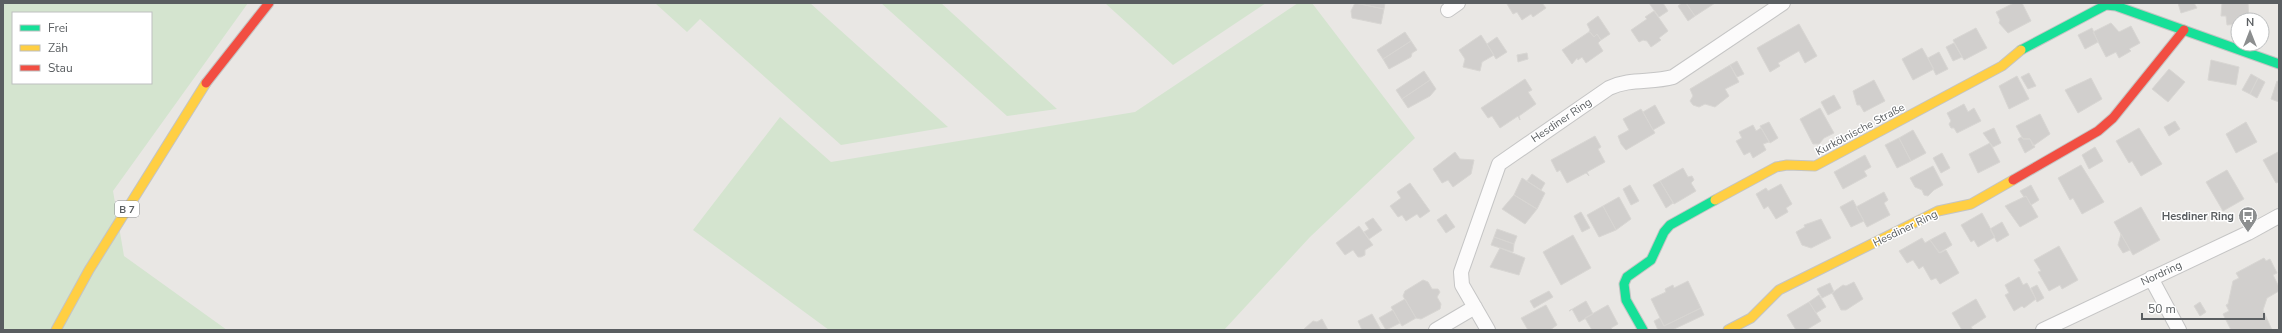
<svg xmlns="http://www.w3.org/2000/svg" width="2282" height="333" viewBox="0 0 2282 333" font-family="'Nunito Sans',sans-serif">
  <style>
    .green { fill: #d4e4cf; fill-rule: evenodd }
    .building { fill: #d1cfcd; stroke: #d8d6d3 }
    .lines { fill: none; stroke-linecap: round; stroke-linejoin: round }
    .street-casing { stroke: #c5c5c5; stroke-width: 16 }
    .fast-casing { stroke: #c4c4c3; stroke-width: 11 }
    .slow-casing { stroke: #c4c4c3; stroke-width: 11 }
    .jam-casing { stroke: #c4c4c3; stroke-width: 11 }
    .street { stroke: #fcfbfb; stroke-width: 14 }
    .fast { stroke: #16e098; stroke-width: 9 }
    .slow { stroke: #ffcf43; stroke-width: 9 }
    .jam { stroke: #f24e42; stroke-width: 9 }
    .labels { text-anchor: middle; stroke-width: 3; stroke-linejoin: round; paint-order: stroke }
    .shield { fill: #fff; stroke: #8c8e90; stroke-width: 1 }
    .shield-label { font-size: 10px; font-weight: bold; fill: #5a5e61 }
    .street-label { font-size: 11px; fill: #5a5e61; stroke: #fff }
    .poi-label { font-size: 11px; font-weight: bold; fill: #5a5e61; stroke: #fff; text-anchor: end }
  </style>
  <rect width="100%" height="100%" fill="#e9e7e4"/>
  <path class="green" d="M3 3H248L113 191 124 256 227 330H3ZM13 13H151V83H13Z
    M655 3H810L948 127 841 145 700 19 687 32Z
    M881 3H941L1057 109 1007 116Z
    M1105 3H1266L1173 65Z
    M1298 3H1312L1415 138 1310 237 1224 330H829L693 230 780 117 831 162 1135 112Z"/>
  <path class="building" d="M1355 3H1385L1384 9Z
    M1355 3 1384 9 1381 24 1352 18 1351 11Z
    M1509 3H1542L1546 8 1533 17 1531 14 1522 20 1517 12 1513 14 1507 4Z
    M1649 3H1663L1668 11 1659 17Z
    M1682 3H1686L1695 16 1688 21 1678 6Z
    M1686 3H1715L1695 16Z
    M2014 3H2022L2031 21 2008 33 1999 23 2000 20 1996 12Z
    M2178 3H2194L2197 8 2181 13Z
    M2222 3H2248L2249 20H2238V24L2227 25 2226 16H2221Z
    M1654 11 1668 31 1659 38 1661 40 1651 47 1647 41 1643 40 1639 42 1631 30 1647 19 1645 17Z
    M1598 16 1610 34 1601 40 1597 34 1594 37 1590 32H1589L1590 30 1587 24Z
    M2111 23 2119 32 2131 26 2140 43 2129 49 2131 51 2119 58 2116 52 2106 57 2093 32Z
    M1799 24 1817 56 1805 63 1799 51 1778 63 1780 66 1770 72 1757 48Z
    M1976 28 1987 48 1964 60 1953 40Z
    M2092 28 2098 42 2085 49 2078 35Z
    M1405 32 1411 41 1383 59 1377 50Z
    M1589 32H1590L1594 37 1597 34 1601 40 1598 43 1603 51 1586 63 1582 57 1578 60 1577 58 1572 64 1562 50Z
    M1481 35 1494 55 1482 62 1480 71 1463 67 1465 59 1459 50Z
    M1497 37 1507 52 1496 59 1487 44Z
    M1411 41 1417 50 1412 53 1411 57 1389 69 1383 59Z
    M1954 43 1962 57 1953 61 1946 47Z
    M1922 48 1934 69 1913 80 1902 59Z
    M1939 52 1948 69 1936 75 1928 58Z
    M1527 53 1528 59 1518 62 1517 55Z
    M2211 60 2239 67 2236 85 2208 80Z
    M1737 61 1744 74 1737 77 1730 65Z
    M1730 65 1739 82 1725 89 1729 96 1715 107 1705 104 1699 107 1693 105 1690 101 1693 96 1690 89Z
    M2169 69 2185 82 2168 102 2152 89Z
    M1424 71 1430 80 1402 99 1396 90Z
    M2029 73 2036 86 2028 89 2021 77Z
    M2251 74 2258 78 2250 94 2242 90Z
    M2017 76 2029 99 2009 109 1999 86Z
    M2091 78 2102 99 2078 113 2065 90Z
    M2258 78 2265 82 2257 98 2250 94Z
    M1525 79 1532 90 1528 92 1536 104 1519 116 1520 120 1518 116 1500 128 1492 116 1488 118 1481 108Z
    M1430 80 1436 89 1430 96 1408 108 1402 99Z
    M1874 80 1885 101 1864 112 1860 105H1857L1853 91Z
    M2277 81 2279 82V102L2271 99Z
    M1834 95 1841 108 1828 115 1821 102Z
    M1964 104 1968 112 1974 108 1981 121 1957 133 1954 128H1951L1949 124 1951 121 1947 113Z
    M1655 105 1665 123 1653 130 1643 112Z
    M1820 108 1834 133 1824 138 1819 144H1813L1800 119Z
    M1641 109 1655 133 1626 150 1621 144 1618 136 1629 130 1623 119Z
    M2040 114 2050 134 2033 146 2030 139H2023L2016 126Z
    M2175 121 2180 129 2169 136 2164 127Z
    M1769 122 1778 138 1770 143 1760 126Z
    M2246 122 2257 142 2236 153 2226 134Z
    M1753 125 1756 131 1761 128 1769 142 1763 144 1766 150 1753 158 1750 152 1744 155 1736 141 1742 138 1739 132Z
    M1994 128 2001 143 1993 147 1983 133Z
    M2139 128 2162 164 2141 176 2132 161 2129 163 2116 141Z
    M1913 130 1926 153 1911 161 1899 138Z
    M1595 136 1601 147 1598 149 1605 162 1587 172 1589 176 1586 173 1567 183 1560 170 1557 172 1551 160Z
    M2021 137 2023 139H2030L2035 147 2025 153 2018 139Z
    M1899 138 1911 161 1897 168 1885 145Z
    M1990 143 2000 162 1978 173 1969 154Z
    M2095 147 2103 161 2089 169 2082 155Z
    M1455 152 1460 159 1474 160 1471 174 1453 187 1448 180 1442 183 1433 169Z
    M2278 152 2279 182 2276 183 2263 160Z
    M1942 153 1950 168 1941 173 1933 158Z
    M1865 155 1871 167 1864 171 1867 176 1843 189 1834 172Z
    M2081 165 2104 202 2082 214 2073 198 2070 200 2058 178Z
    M1933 166 1943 185 1934 190 1928 196 1924 195 1922 190 1915 187 1910 178Z
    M1683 168 1688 177 1692 176 1694 180 1691 183 1696 191 1674 204 1660 181Z
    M2227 170 2244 199 2223 211 2206 182Z
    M1532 174 1545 183 1541 190 1527 181Z
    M1522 178 1545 193 1537 209 1514 195Z
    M1660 181 1673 203 1666 208 1653 185Z
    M1410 183 1430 211 1420 218 1417 214 1406 221 1402 215 1398 217 1390 206 1401 198 1397 192Z
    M1781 184 1792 204 1786 208 1788 212 1776 219 1768 206 1764 209 1756 194 1766 188 1768 191Z
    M1630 185 1639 201 1631 205 1623 189Z
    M2031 185 2039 200 2031 205 2026 196 2024 197 2020 191Z
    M1884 192 1888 200 1884 203 1890 215 1867 227 1856 207Z
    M1514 195 1537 209 1525 224 1502 209Z
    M2026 196 2038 217 2020 227 2005 206Z
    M1619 197 1631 219 1616 230 1603 206Z
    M1853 200 1864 221 1851 227 1840 207Z
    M1603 206 1616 230 1599 237 1587 215Z
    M2141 207 2160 240 2133 255 2114 222Z
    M1581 212 1590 228 1582 232 1574 216Z
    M1982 213 1995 237 1978 247 1974 240 1971 242 1961 225Z
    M1446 214 1455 227 1446 233 1437 220Z
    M1373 218 1382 230 1369 239 1364 232 1369 229 1365 223Z
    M1821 219 1831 238 1811 248 1802 245 1796 232 1805 227 1804 225Z
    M2002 222 2009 235 1997 242 1990 229Z
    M1359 226 1373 245 1365 250V255L1361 257H1358L1353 250 1345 255 1336 243Z
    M1497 229 1517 236 1514 244 1494 237Z
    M1945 232 1952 245 1939 253 1930 240Z
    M2121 234 2130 250 2123 253 2118 245Z
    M1573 235 1591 268 1561 285 1543 252Z
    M1494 237 1514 244 1513 252 1491 245Z
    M1922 238 1925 243 1930 240 1940 253 1946 250 1959 273 1940 284 1936 278 1931 280 1923 266 1919 269 1913 260 1907 263 1899 251Z
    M2059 246 2078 280 2062 289 2060 285 2049 291 2038 272 2041 271 2034 260Z
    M1500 248 1525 258 1519 275 1490 267Z
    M2264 258 2266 261 2270 259 2277 273 2273 275 2279 287V291L2267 298 2263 310 2272 330H2231L2223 314 2229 311 2226 305 2228 304 2233 281 2239 278 2236 273Z
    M2019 277 2023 285 2027 283 2036 299 2024 308 2022 306 2014 311 2005 295 2009 293 2005 285Z
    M1423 280 1428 282 1432 289H1438L1440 292 1437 297 1441 304 1440 309 1421 319 1416 318 1403 296 1405 291Z
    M1688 281 1701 308 1664 326 1651 299 1666 292 1665 289 1673 285 1674 288Z
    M1854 282 1863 299 1846 310H1841L1832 293 1843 285 1846 286Z
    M1830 283 1834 292 1822 298 1817 289Z
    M2037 285 2044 298 2037 302 2031 288Z
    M1549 291 1553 297 1534 308 1530 301Z
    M1819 295 1826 307 1816 313 1809 302Z
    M1405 299 1416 318 1402 326 1391 307Z
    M1976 299 1986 317 1971 327 1973 330H1962L1952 313Z
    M1586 301 1593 314 1579 322 1572 309 1569 311Z
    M1809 302 1821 321 1806 330H1796L1787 315Z
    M2200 302 2206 312 2200 316 2194 306Z
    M1546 305 1557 325 1550 330H1528L1521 318Z
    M1608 305 1618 324 1611 328 1613 330H1592L1585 318Z
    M1701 308 1704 315 1672 330H1658L1654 321 1660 318 1664 326Z
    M1393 310 1400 323 1386 330 1379 318Z
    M1372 314 1381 330H1362L1358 321Z
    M1322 319 1328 330H1303L1313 321 1317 322Z"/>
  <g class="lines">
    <defs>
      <path id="street" d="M1448 10 1458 3
        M2151 278 2179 330
        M1436 330 1475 307
        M1488 330 1462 285 1461 272 1499 164 1609 88C1630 78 1652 83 1673 77L1783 3
        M2043 330 2248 233 2279 216"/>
      <path id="fast" d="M2021 50 2106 5 2116 6 2279 64
        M1643 330 1626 300 1624 284 1627 277 1651 260 1664 232 1670 225 1715 200"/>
      <path id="slow" d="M1715 200 1776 167 1787 165 1815 166 2002 66 2021 50
        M56 330 89 270 206 83
        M1728 330 1751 318 1779 290 1938 211 1971 204 2013 180"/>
      <path id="jam" d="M206 83 269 3
        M2013 180 2098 131 2113 118 2184 30"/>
    </defs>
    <use href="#street" class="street-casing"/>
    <use href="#fast" class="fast-casing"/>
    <use href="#slow" class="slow-casing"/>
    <use href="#jam" class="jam-casing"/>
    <use href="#street" class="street"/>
    <use href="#fast" class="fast"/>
    <use href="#slow" class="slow"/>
    <use href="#jam" class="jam"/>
  </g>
  <defs>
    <symbol id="bus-pin" viewBox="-11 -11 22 30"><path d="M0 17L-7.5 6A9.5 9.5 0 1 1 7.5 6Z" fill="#8c8e8f" stroke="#fff"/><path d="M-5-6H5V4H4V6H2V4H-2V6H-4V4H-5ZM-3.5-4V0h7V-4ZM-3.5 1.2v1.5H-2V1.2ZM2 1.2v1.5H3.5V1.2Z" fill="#fff"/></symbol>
  </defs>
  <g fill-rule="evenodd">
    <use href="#bus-pin" x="2237" y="205" width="22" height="30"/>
  </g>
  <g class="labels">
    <rect class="shield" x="115" y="201" width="24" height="16" rx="3"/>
    <g class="shield-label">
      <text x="127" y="213">B 7</text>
    </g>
    <g class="street-label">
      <text transform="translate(1561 120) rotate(-34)" y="4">Hesdiner Ring</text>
      <text transform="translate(1860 129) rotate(-28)" y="4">Kurkölnische Straße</text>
      <text transform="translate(1905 228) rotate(-26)" y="4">Hesdiner Ring</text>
      <text transform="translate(2161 273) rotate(-25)" y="4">Nordring</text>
    </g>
    <g class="poi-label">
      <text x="2234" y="220">Hesdiner Ring</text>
    </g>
  </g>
  <rect width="2282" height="333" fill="none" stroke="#5a5e61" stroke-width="8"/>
  <rect x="12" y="12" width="140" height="72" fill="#ffffff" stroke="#bdbfc0"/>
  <rect x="20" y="25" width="20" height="6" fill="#16e098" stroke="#bdbfc0"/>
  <text x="48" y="32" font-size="12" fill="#5a5e61">Frei</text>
  <rect x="20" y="45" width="20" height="6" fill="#ffcf43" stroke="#bdbfc0"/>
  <text x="48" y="52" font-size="12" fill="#5a5e61">Zäh</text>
  <rect x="20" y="65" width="20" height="6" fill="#f24e42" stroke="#bdbfc0"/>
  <text x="48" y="72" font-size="12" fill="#5a5e61">Stau</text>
  <g transform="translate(2250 32)"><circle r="19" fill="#ffffff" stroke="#bdbfc0"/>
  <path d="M0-3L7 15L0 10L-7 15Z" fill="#8c8e8f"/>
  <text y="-6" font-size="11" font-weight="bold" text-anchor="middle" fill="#5a5e61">N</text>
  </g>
  <path d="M2142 313v6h122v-6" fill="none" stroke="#5a5e61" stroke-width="2"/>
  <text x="2148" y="313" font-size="12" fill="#5a5e61" stroke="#ffffff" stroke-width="3" paint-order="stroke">50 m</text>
</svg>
